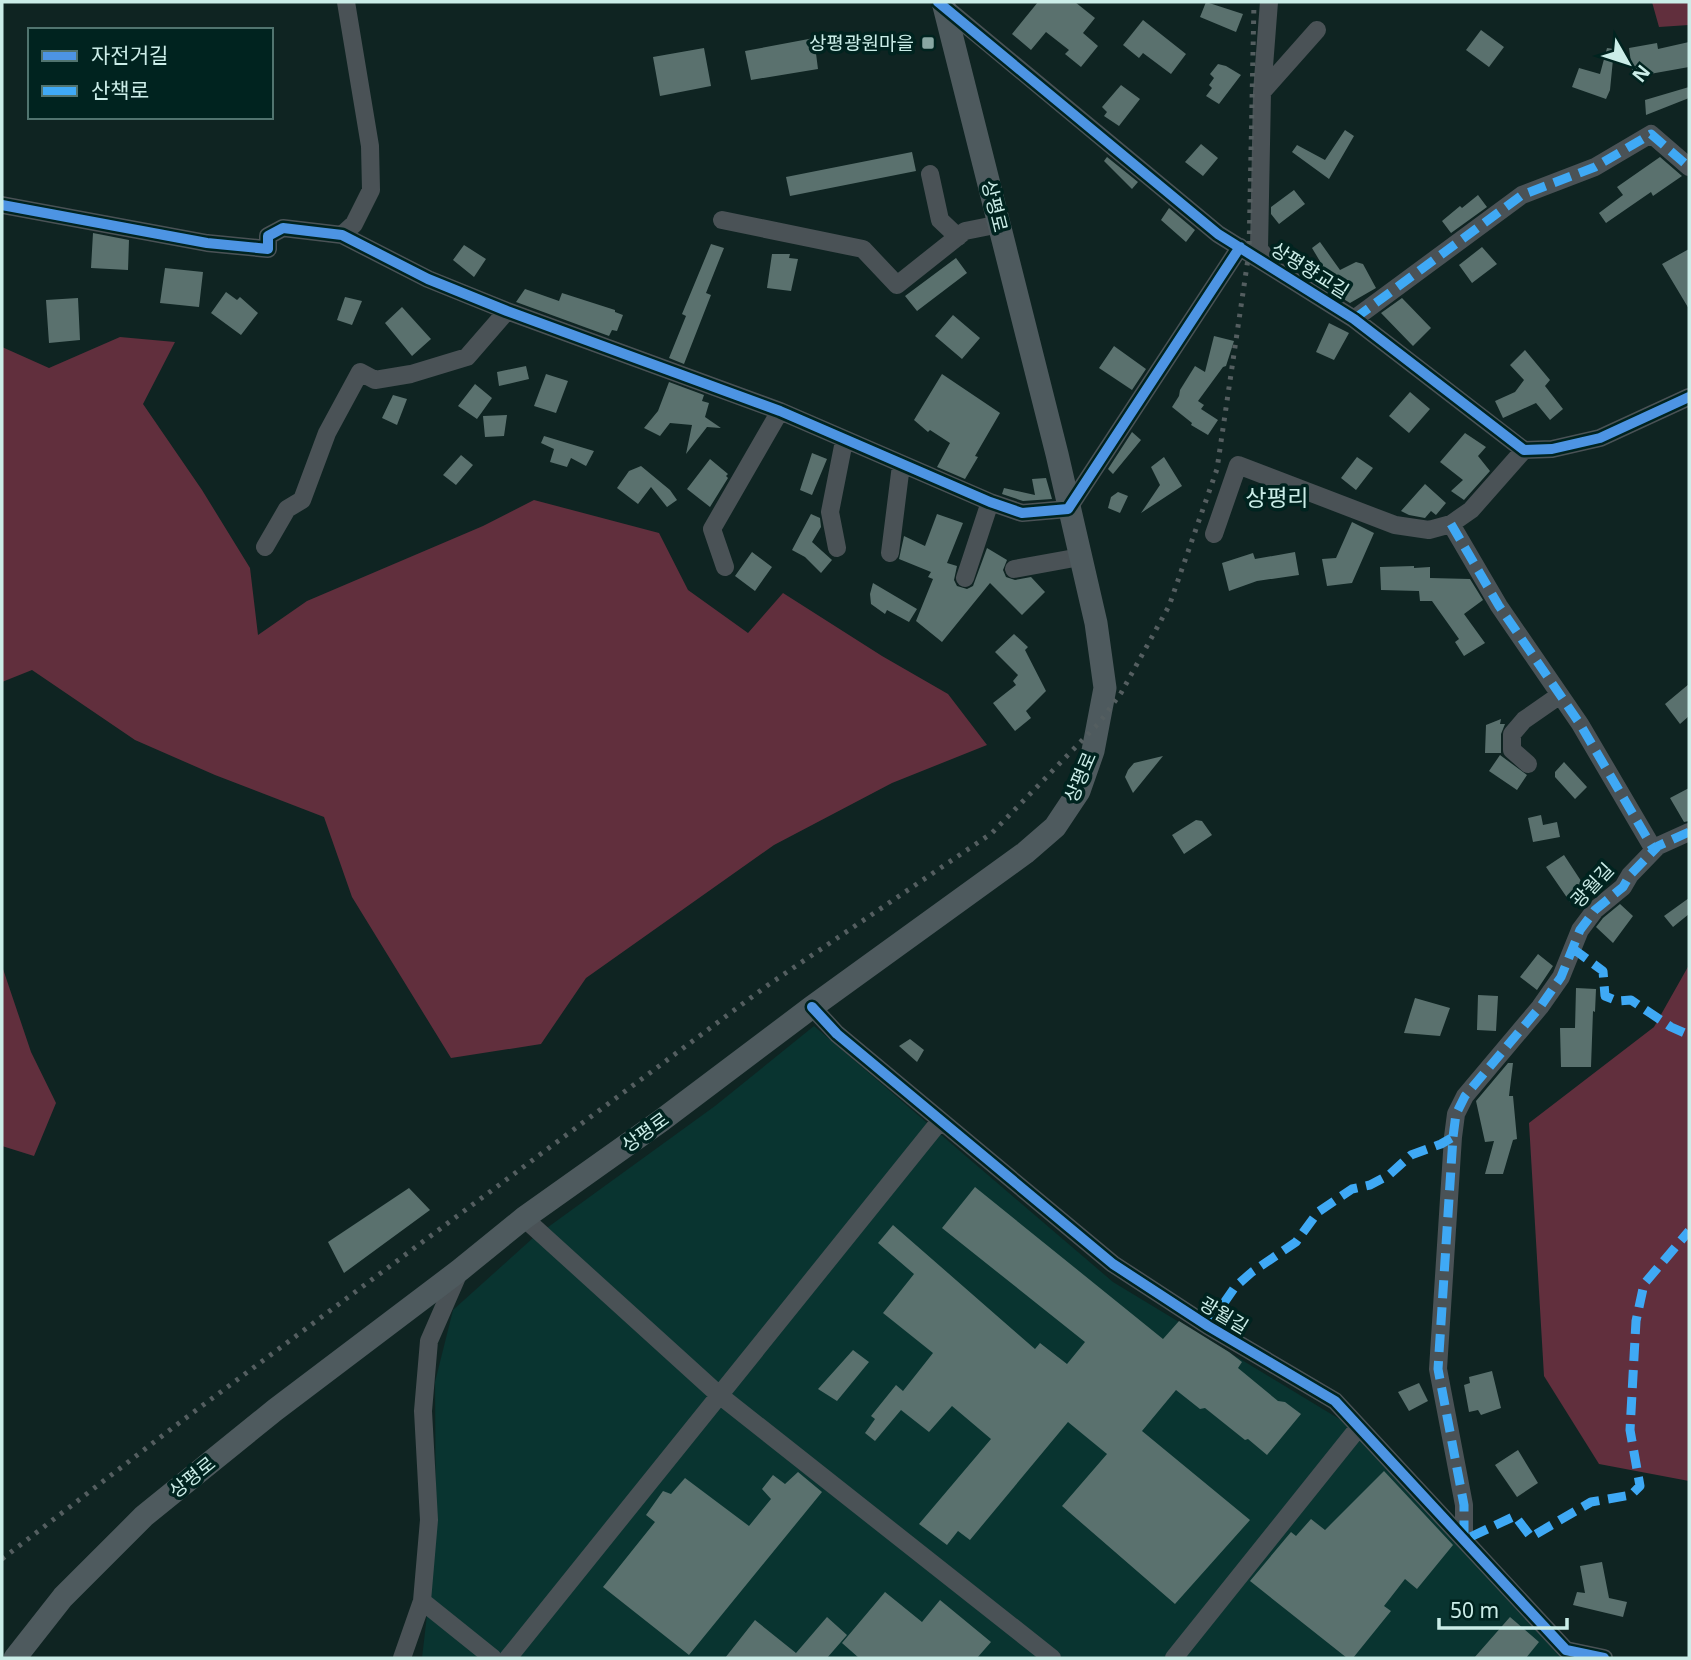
<svg xmlns="http://www.w3.org/2000/svg" width="1691" height="1660" viewBox="0 0 1691 1660" font-family="'Noto Sans','Noto Sans KR',sans-serif">
  <style>
    .built { fill: #093430 }
    .green { fill: #612f3d }
    .building { fill: #5a716e }
    .lines { fill: none; stroke-linecap: round; stroke-linejoin: round }
    .minor { stroke: #4a5256; stroke-width: 18 }
    .major { stroke: #4e5a5e; stroke-width: 23 }
    .rail { stroke: #545e60; stroke-width: 5; stroke-dasharray: 3.5 7; stroke-linecap: butt }
    .quiet { stroke: #3fa9f5; stroke-width: 9; stroke-dasharray: 18 9; stroke-linecap: butt }
    .cycleway-casing { stroke: #00231f; stroke-width: 15 }
    .cycleway { stroke: #4d94e3; stroke-width: 10 }
    .poi-dot { fill: #89a7a3; stroke: #00231f; stroke-width: 2.5 }
    .labels { text-anchor: middle; stroke-width: 7; stroke-linejoin: round; paint-order: stroke }
    .poi-label { font-size: 19px; fill: #cbede8; stroke: #00231f; text-anchor: end }
    .street-label { font-size: 19px; fill: #cbede8; stroke: #00231f }
    .quarter-label { font-size: 23px; fill: #cbede8; stroke: #00231f }
  </style>
  <rect width="100%" height="100%" fill="#0f2422"/>
  <path class="built" d="M814 1026 1113 1282 1341 1420 1554 1648 1588 1658H422L436 1537 435 1382 453 1310 533 1238 715 1106Z"/>
  <path class="green" d="M1652 2H1689V25L1659 27Z
    M120 337 175 342 143 404 202 490 250 568 258 635 307 601 483 526 534 500 659 533 688 590 748 633 783 593 882 656 948 694 987 745 892 783 774 845 586 978 541 1044 451 1058 352 897 324 817 215 775 135 740 32 670 2 682V347L49 368Z
    M1689 965V1481L1599 1464 1544 1376 1529 1123 1654 1027Z
    M2 966 31 1052 56 1103 34 1156 2 1146Z"/>
  <path class="building" d="M1038 2H1075L1095 18 1083 33 1098 46 1081 67 1065 54 1069 50 1046 32 1031 50 1012 34Z
    M1206 2 1243 14 1236 32 1200 17Z
    M1143 20 1186 54 1171 74 1143 53 1139 58 1123 45Z
    M1481 30 1504 47 1489 67 1466 50Z
    M814 38 818 69 751 80 745 51Z
    M1689 42V67L1633 77 1629 48 1657 43 1658 49Z
    M704 48 711 86 660 96 653 57Z
    M1607 48 1614 49 1610 90 1606 99 1572 87 1579 68 1600 74Z
    M1218 64 1226 66 1241 75 1219 104 1206 96 1212 88 1209 85 1214 78 1210 74Z
    M1121 85 1140 99 1119 126 1104 116 1107 112 1102 107Z
    M1689 87V98L1646 115 1645 100Z
    M1345 130 1354 136 1329 179 1292 152 1297 145 1325 160Z
    M1201 144 1218 158 1203 176 1185 162Z
    M912 152 916 171 790 196 786 177Z
    M1107 157 1138 182 1132 189 1104 161Z
    M1660 157 1682 176 1653 196 1651 192 1606 223 1599 213 1623 195 1617 187Z
    M1294 190 1305 204 1279 224 1271 214V207Z
    M1478 195 1487 207 1451 233 1442 221 1460 206 1462 208Z
    M1169 208 1195 230 1186 242 1161 220Z
    M93 233 129 240 128 270 91 268Z
    M1320 242 1340 270 1356 262 1363 264 1376 288 1350 303 1342 298 1330 279 1321 285 1310 278 1306 275 1321 263 1312 248Z
    M711 244 724 248 706 293 711 295 684 364 669 358 686 316 682 314Z
    M464 245 486 259 474 277 453 260Z
    M1482 247 1497 264 1472 283 1459 265Z
    M1689 249V309L1662 264Z
    M772 254H790L789 258 798 259 791 291 767 288Z
    M956 258 967 273 917 311 905 296Z
    M165 268 203 272 199 307 160 303Z
    M525 289 559 301 562 293 615 310V312L623 315 617 331 612 330 609 336 516 302Z
    M226 292 237 300 240 297 258 313 241 335 211 313Z
    M345 297 362 301 352 325 337 320Z
    M78 298 80 340 49 343 46 300Z
    M1402 298 1431 328 1413 346 1381 313Z
    M402 307 431 339 412 356 385 323Z
    M953 315 980 338 962 359 935 336Z
    M1329 323 1349 333 1334 360 1316 352Z
    M1214 336 1234 341 1226 366 1223 367 1198 401 1204 405 1201 409 1218 420 1208 435 1191 425 1192 423 1172 407 1179 396 1180 390 1195 366 1205 372Z
    M1114 346 1146 369 1132 390 1099 368Z
    M1525 350 1550 380 1545 386 1563 409 1550 420 1536 403 1503 418 1495 401 1515 392 1524 380 1510 365Z
    M526 366 529 379 499 386 497 372Z
    M546 374 568 381 556 413 534 406Z
    M942 374 1000 413 975 456 978 457 965 479 937 467 950 443 930 430 928 432 914 420Z
    M669 382 704 395 702 401 709 403 705 417 721 428 707 427 686 454 692 425 670 423 660 436 644 428 658 411Z
    M475 384 492 398 477 419 458 406Z
    M1410 392 1430 409 1409 433 1389 416Z
    M393 395 407 399 397 425 382 418Z
    M507 415 504 436 485 437 483 416Z
    M1132 432 1141 440 1113 474 1108 469Z
    M1465 433 1486 447 1478 456 1490 471 1464 500 1451 491 1463 480 1440 462Z
    M544 436 594 451 586 466 571 458 567 467 550 462 554 449 541 443Z
    M812 453 827 459 812 495 800 490Z
    M461 455 473 465 456 485 443 475Z
    M1164 457 1182 486 1141 513 1160 485 1151 467Z
    M1357 457 1373 468 1356 490 1341 478Z
    M710 459 728 474 726 476 728 478 710 507 687 489Z
    M641 466 670 490 677 500 667 507 651 487 638 504 617 488 629 471Z
    M1046 478 1052 499 1023 501 1002 494 1004 488 1035 495 1032 479Z
    M1425 484 1446 503 1436 515 1431 511 1425 518 1409 515 1401 511Z
    M1118 492 1128 496 1120 513 1108 508 1111 497Z
    M811 514 820 518 821 527 812 542 832 560 821 573 805 557 792 550Z
    M937 514 963 523 947 563 957 566 954 580 957 586 967 589 973 586 987 548 1007 560 1003 570 1006 577 1015 580 1031 577 1045 592 1022 615 990 583 942 642 916 621 933 579 928 577 931 572 899 559 904 536 925 546Z
    M1352 522 1374 533 1352 583 1327 586 1322 559 1336 558Z
    M752 552 772 567 755 591 735 576Z
    M1295 552 1299 575 1257 581 1229 591 1222 563 1253 553 1255 559Z
    M1414 566V568L1430 567V578L1470 579 1483 600 1464 614 1485 643 1464 656 1455 642 1459 639 1432 601H1420L1419 591 1381 590 1380 567Z
    M873 583 917 609 909 622 887 610 885 614 871 604 870 594Z
    M1014 634 1028 647 1025 650 1046 691 1026 711 1031 718 1015 731 993 703 1016 685 1013 681 1018 675 995 652Z
    M1689 684V716L1680 724 1665 704Z
    M1501 719 1500 724H1505L1501 734V753H1485L1486 725Z
    M1500 755 1527 775 1517 790 1489 771Z
    M1163 756 1133 793 1125 777 1128 770 1134 763Z
    M1564 762 1587 787 1575 799 1555 777V772Z
    M1689 788V821L1684 822 1670 798Z
    M1541 815 1543 825 1557 822 1560 837 1533 842 1528 818Z
    M1196 820 1202 821 1212 835 1184 854 1172 835Z
    M1564 855 1587 890 1570 902 1546 867Z
    M1689 898V914L1673 927 1664 916Z
    M1620 904 1633 916 1613 943 1596 927 1603 918Z
    M1538 954 1553 966 1537 990 1520 977Z
    M1576 988 1596 989 1595 1012 1593 1011 1591 1067H1561L1560 1028H1575Z
    M1478 995 1498 996 1496 1031 1477 1030Z
    M1415 998 1450 1008 1440 1036 1404 1033Z
    M910 1039 924 1050 917 1062 899 1046Z
    M1508 1063H1513L1509 1096H1513L1517 1139 1513 1140 1503 1174H1485L1494 1141 1485 1142 1476 1101Z
    M975 1187 1163 1339 1179 1321 1229 1352 1242 1362 1238 1368 1278 1401 1285 1402 1301 1414 1267 1455 1248 1439 1245 1440 1205 1408 1200 1409 1176 1390 1142 1431 1250 1520 1175 1604 1062 1506 1107 1454 1068 1422 970 1540 958 1531 947 1545 919 1524 991 1439 952 1406 929 1432 901 1410 875 1441 865 1433 875 1419 871 1416 896 1385 903 1391 933 1353 883 1313 914 1274 878 1243 893 1225 1035 1349 1040 1343 1067 1364 1085 1342 942 1228Z
    M409 1188 430 1210 344 1273 328 1242Z
    M853 1350 869 1362 837 1401 818 1389Z
    M1492 1371 1501 1408 1481 1415 1478 1410 1469 1412 1464 1385 1470 1383 1469 1377Z
    M1419 1383 1428 1401 1409 1411 1398 1392Z
    M1518 1450 1538 1483 1517 1497 1495 1465Z
    M1384 1471 1453 1545 1417 1589 1405 1579 1384 1606 1391 1611 1353 1658H1347L1250 1581 1291 1532 1296 1536 1311 1519 1325 1530Z
    M798 1472 822 1492 689 1655 603 1587 655 1522 646 1515 663 1491 671 1494 685 1478 749 1526 771 1499 762 1489 773 1475 785 1484Z
    M1602 1562 1609 1598 1627 1602 1623 1617 1573 1605 1577 1592 1585 1593 1580 1566Z
    M885 1592 922 1622 940 1600 991 1642 977 1658H859L842 1643Z
    M827 1617 847 1635 827 1658H725L755 1620 796 1653Z
    M1510 1617 1539 1642 1526 1658H1474Z"/>
  <g class="lines">
    <path class="minor" d="M941 4 1218 234 1354 319 1524 450 1552 449 1600 438 1689 397
      M1262 92 1317 30
      M930 174 940 220 958 237
      M2 205 207 243 268 249V236L283 228 342 235 428 279 507 311 780 411 990 502 1022 513 1068 509 1240 247
      M722 220 863 249 897 285 965 231 1000 224
      M342 235 354 224 371 190 370 146 346 2
      M1269 261 1259 249 1262 92 1269 2
      M1354 319 1522 195 1595 167 1651 134 1689 167
      M1451 524 1499 606 1580 724 1654 850
      M1214 534 1238 465 1395 525 1429 530 1451 524 1471 510 1524 450
      M265 547 287 509 302 500 327 433 360 372 375 380 411 374 467 357 507 311
      M837 548 830 512 844 441
      M890 553 901 465
      M725 567 712 529 780 411
      M1014 569 1080 557
      M965 578 990 502
      M1528 764 1512 750V734L1524 720 1560 695
      M812 1007 837 1034 1113 1264 1208 1326 1335 1401 1566 1650 1604 1658
      M524 1218 718 1394 1052 1658
      M1464 1540V1505L1438 1369 1453 1137 1456 1114 1465 1096 1540 1007 1561 977 1580 930 1595 910 1623 887 1630 875 1658 846 1689 832
      M422 1601 493 1658
      M402 1658 422 1601 429 1520 423 1411 429 1341 460 1270
      M508 1658 940 1121
      M1174 1658 1359 1427"/>
    <path class="major" d="M15 1658 63 1597 144 1516 275 1410 460 1270 524 1218 662 1120 812 1007 1025 853 1055 827 1079 791 1093 751 1105 688 1096 623 1057 454 943 2"/>
    <path class="rail" d="M2 1559 175 1426 768 985 992 833 1099 723 1121 693 1169 606 1217 469 1249 252 1254 2"/>
    <path class="quiet" d="M1354 319 1522 195 1595 167 1651 134 1689 167
      M1451 524 1499 606 1580 724 1654 850
      M1689 832 1658 846 1630 875 1623 887 1595 910 1580 930 1561 977 1540 1007 1465 1096 1456 1114 1453 1137 1438 1369 1464 1505V1540L1515 1516 1531 1537 1591 1502 1631 1495 1640 1486 1630 1430 1636 1321 1644 1284 1689 1231
      M1572 948 1603 971 1605 996 1617 1001 1631 1000 1671 1027 1689 1035
      M1208 1326 1235 1287 1252 1272 1296 1242 1318 1212 1352 1189 1370 1185 1389 1175 1411 1155 1441 1144 1453 1137"/>
    <defs>
      <path id="cycleway" d="M938 2 1218 234 1354 319 1524 450 1552 449 1600 438 1689 397
        M2 205 207 243 268 249V236L283 228 342 235 428 279 507 311 780 411 990 502 1022 513 1068 509 1240 247
        M812 1007 837 1034 1113 1264 1208 1326 1335 1401 1566 1650 1604 1658"/>
    </defs>
    <use href="#cycleway" class="cycleway-casing"/>
    <use href="#cycleway" class="cycleway"/>
  </g>
  <rect class="poi-dot" x="921" y="36" width="14" height="14" rx="3.5"/>
  <g class="labels">
    <g class="poi-label">
      <text x="914" y="50">상평광원마을</text>
    </g>
    <g class="street-label">
      <text transform="translate(995 206) rotate(76)" y="7">상평로</text>
      <text transform="translate(1310 270) rotate(32)" y="7">상평향교길</text>
      <text transform="translate(1080 777) rotate(-67)" y="7">상평로</text>
      <text transform="translate(1592 885) rotate(-47)" y="7">광월길</text>
      <text transform="translate(645 1132) rotate(-36)" y="7">상평로</text>
      <text transform="translate(1224 1315) rotate(31)" y="7">광월길</text>
      <text transform="translate(192 1477) rotate(-39)" y="7">상평로</text>
    </g>
    <g class="quarter-label">
      <text x="1277" y="506">상평리</text>
    </g>
  </g>
  <rect width="1691" height="1660" fill="none" stroke="#cbede8" stroke-width="7"/>
  <rect x="28" y="28" width="245" height="91" fill="#00231f" stroke="#51746f" stroke-width="2"/>
  <rect x="42" y="51" width="35" height="10" fill="#4d94e3" stroke="#51746f" stroke-width="2"/>
  <text x="91" y="63" font-size="21" fill="#cbede8">자전거길</text>
  <rect x="42" y="86" width="35" height="10" fill="#3fa9f5" stroke="#51746f" stroke-width="2"/>
  <text x="91" y="98" font-size="21" fill="#cbede8">산책로</text>
  <g transform="translate(1628 63) rotate(129)" stroke="#00231f" stroke-width="5" paint-order="stroke">
  <path d="M0-5L12 26L0 18L-12 26Z" fill="#cbede8"/>
  <text y="-10" font-size="19" font-weight="bold" text-anchor="middle" fill="#cbede8">N</text>
  </g>
  <path d="M1439 1618v10h128v-10" fill="none" stroke="#cbede8" stroke-width="3.5"/>
  <text x="1450" y="1618" font-size="21" fill="#cbede8" stroke="#00231f" stroke-width="5" paint-order="stroke">50 m</text>
</svg>
